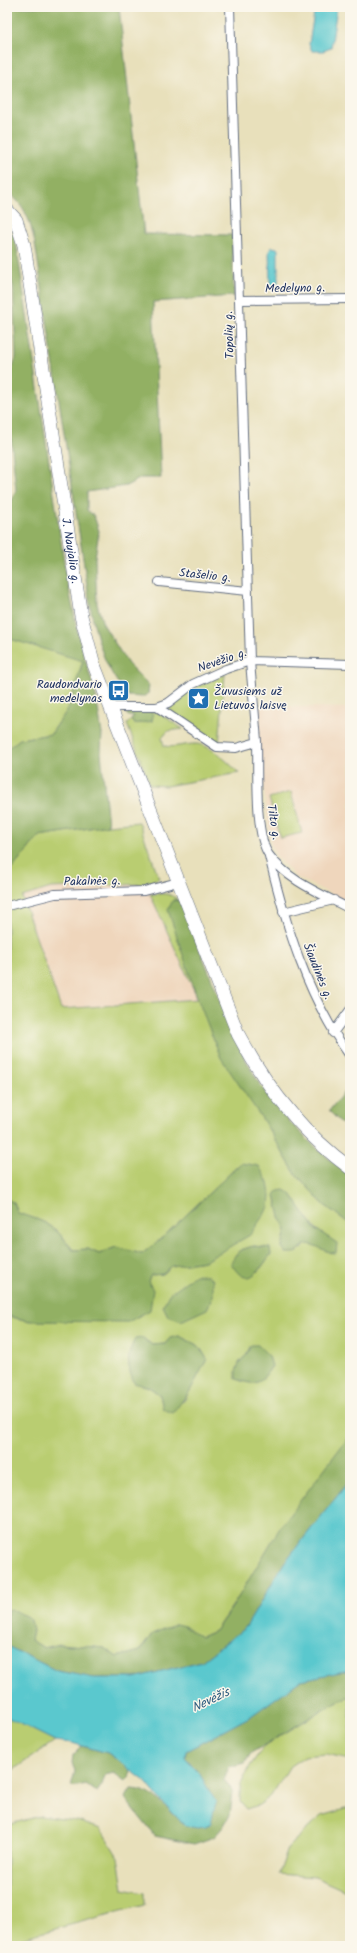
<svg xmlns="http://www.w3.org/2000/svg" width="357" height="1953" viewBox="0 0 357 1953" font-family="Kalam,sans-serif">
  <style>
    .built { fill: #efd6bc }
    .green { fill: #b9cd71; stroke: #6a7e68; fill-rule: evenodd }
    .forest { fill: #92b063; stroke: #567060 }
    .water { fill: #5ac8ce; stroke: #3a7c96 }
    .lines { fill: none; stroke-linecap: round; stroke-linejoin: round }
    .street-casing { stroke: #636d7f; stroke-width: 10 }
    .primary-casing { stroke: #636d7f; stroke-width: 14 }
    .street { stroke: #fff; stroke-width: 8 }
    .primary { stroke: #fff; stroke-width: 13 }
    .labels { text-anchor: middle; stroke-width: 3; stroke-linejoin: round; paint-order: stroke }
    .street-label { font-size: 12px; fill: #1b2f5e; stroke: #fbf7ec }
    .poi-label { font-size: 12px; fill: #1b2f5e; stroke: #fbf7ec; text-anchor: end }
    .water-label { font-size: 13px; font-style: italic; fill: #2e5d80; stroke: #fbf7ec }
  </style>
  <rect width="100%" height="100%" fill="#fbf7ec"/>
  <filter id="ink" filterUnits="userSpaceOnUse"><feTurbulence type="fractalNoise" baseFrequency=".025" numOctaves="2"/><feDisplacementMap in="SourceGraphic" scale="8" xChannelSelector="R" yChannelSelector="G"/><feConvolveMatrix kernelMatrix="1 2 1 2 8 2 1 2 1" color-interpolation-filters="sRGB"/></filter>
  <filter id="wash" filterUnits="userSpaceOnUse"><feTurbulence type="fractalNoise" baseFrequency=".012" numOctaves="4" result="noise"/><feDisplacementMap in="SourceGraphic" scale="16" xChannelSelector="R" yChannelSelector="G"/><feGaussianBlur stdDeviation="0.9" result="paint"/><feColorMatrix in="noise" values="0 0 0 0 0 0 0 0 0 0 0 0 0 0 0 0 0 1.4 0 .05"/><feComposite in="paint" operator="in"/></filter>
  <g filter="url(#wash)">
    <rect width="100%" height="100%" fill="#e8e0bb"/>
    <path class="built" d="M259 706 350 708V903L296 877 276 856 271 845 259 749Z
      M146 884 198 1000 61 1010 22 897 51 888Z"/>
    <path class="green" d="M7 638 83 660 68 709 51 734 20 739 7 749Z
      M225 674 219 744 167 711 189 690Z
      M150 711 159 713 183 729 168 731 162 738 164 746C175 748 185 744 195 744 209 743 230 764 239 773L166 786 150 785 127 724 131 720 134 724 152 721 153 715Z
      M291 792 302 833 280 838 269 798Z
      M139 822 159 878 146 884 51 888 22 897 61 1009 198 999 150 894C162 894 170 892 178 900H173L263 1120 295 1173 323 1204 350 1224V1435L215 1631 201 1637 184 1626 152 1634 140 1651 117 1657 104 1648 60 1644 44 1648 31 1640 33 1631 16 1611 7 1610V1316L30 1321 148 1281 151 1275 163 1274 172 1266 205 1261 241 1163 163 1237 142 1254 116 1247 99 1254 88 1249 73 1250C54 1224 48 1223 18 1213L14 1203 7 1199V872L12 869 39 836 108 825ZM291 1194C302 1210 309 1225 325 1236L330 1253 315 1244H306L302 1249 282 1247 286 1230 276 1203ZM254 1246 269 1248 271 1254 258 1272 235 1255 243 1249ZM179 1336 199 1346 207 1359 184 1401 163 1409 160 1395 149 1387 143 1338 152 1345 165 1344 170 1338ZM251 1345 272 1366C260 1383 257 1387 236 1379L239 1363 246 1355Z
      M350 1696V1759L326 1754 305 1756 290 1766 271 1796 259 1805 246 1809 240 1802V1786L250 1766 265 1745 338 1701Z
      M7 1717 55 1741 7 1774Z
      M345 1809H350V1893L315 1877 279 1874 289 1846 321 1816Z
      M40 1816 77 1821 101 1829 118 1857 123 1889 144 1893V1905L7 1942V1825Z"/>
    <path class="forest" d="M7 7H119L144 234 232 235 234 296 153 302 161 478H141L126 486 87 492V510L94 516 99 531 95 558 97 604 103 624 128 664 149 685 148 694 142 697 128 696C104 667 99 646 91 611L36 249C32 229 27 203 7 193Z
      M7 221 16 242 66 575 79 638 96 696 102 734 101 752 108 825 39 836 12 869 7 872V749L20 739 51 734 68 709 83 661 7 638V512L16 490 7 398V387L16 357 13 286 7 259Z
      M145 710 150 711 153 715 152 721 134 724 131 720 134 716H129L126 714 130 711Z
      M173 900 180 901C193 933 206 965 219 997 233 1033 247 1069 271 1100 294 1129 321 1153 350 1176V1224L323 1204 295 1173 263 1120 221 1058 198 1000 168 910Z
      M344 1092 350 1094V1132L329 1111Z
      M241 1163 259 1166 268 1183 270 1194 269 1207 250 1235 205 1261 172 1266 163 1274 151 1275 148 1281 153 1290 150 1310 128 1322 30 1321 7 1316V1199L14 1203 18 1213C49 1223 53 1224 73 1250L88 1249 99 1254 116 1247 142 1254 163 1237Z
      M284 1190 291 1194 314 1228 337 1243 336 1253C325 1253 317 1244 306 1244L295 1253H286L282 1247 286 1230 280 1217 275 1195 278 1191Z
      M254 1246 270 1248 271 1254C258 1272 247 1291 231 1263 236 1251 242 1249 254 1246Z
      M195 1275H207L213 1280V1296L207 1309 181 1321 168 1316 163 1306 169 1294Z
      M179 1336 199 1346 207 1359 190 1391 173 1413 163 1409 160 1395 149 1387 134 1383C127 1366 126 1356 135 1339L143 1338 152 1345 165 1344 170 1338Z
      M251 1345H258L269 1356 272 1366C260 1383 258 1387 236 1379V1371L239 1363 246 1355Z
      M350 1435V1480L284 1563 246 1627 202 1661 134 1678H94L57 1671 7 1646V1610L16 1611 31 1619 33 1631 31 1640 44 1648 60 1644 104 1648 117 1657 140 1651 152 1634 176 1624 184 1626 201 1637 215 1631 233 1606 281 1526Z
      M350 1670V1696L338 1701 251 1753 245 1763 229 1767 224 1779 233 1792 230 1815 223 1827 214 1837 194 1844 155 1836 125 1799 131 1789C151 1790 162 1802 175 1816L199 1773 185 1757 186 1751 251 1716 301 1680Z
      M82 1746 108 1753 131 1770 129 1778 125 1781 114 1773 105 1775 102 1785 97 1792 85 1784 78 1786H71L75 1771 72 1763 73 1755Z"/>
    <path class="water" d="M315 7H337L331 48 323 51H312L309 44Z
      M272 247 277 248 278 250V284L277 287 274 288 270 285 269 251Z
      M350 1480V1670L301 1680 251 1716 186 1751 185 1757 199 1773 216 1802 211 1823 206 1827 198 1828 185 1826 158 1797 145 1781 108 1753 72 1743 55 1741 7 1717V1646L57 1671 94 1678H134L202 1661 246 1627 284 1563Z"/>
  </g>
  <g filter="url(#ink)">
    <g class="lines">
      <defs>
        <path id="street" d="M230 7 250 661C252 688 255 714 257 741 258 768 254 834 269 855 289 882 322 894 350 909
          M240 300 350 299
          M159 582 248 591
          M110 707H157L168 703 193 684 226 669 250 661 350 664
          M157 707 217 747 236 748 257 742
          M269 856C286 926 307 997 350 1056
          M7 906 55 894 144 891 178 882
          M283 912 334 900
          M333 1033 350 1010"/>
        <g id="primary">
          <path id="s1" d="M7 210 16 220 24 245 81 616 94 665 238 1034C266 1087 301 1132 350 1168"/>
        </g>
      </defs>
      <use href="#street" class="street-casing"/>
      <use href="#primary" class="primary-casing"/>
      <use href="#street" class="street"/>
      <use href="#primary" class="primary"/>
    </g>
  </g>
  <defs>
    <symbol id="bus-square" viewBox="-11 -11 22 22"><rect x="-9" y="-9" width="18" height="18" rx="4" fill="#1f6fb2" stroke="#fbf7ec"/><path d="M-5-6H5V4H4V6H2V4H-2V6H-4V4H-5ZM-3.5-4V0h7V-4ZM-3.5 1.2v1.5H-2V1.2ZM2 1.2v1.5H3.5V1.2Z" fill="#fff"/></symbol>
    <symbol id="sight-square" viewBox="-11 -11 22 22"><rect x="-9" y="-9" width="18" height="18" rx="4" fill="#1f6fb2" stroke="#fbf7ec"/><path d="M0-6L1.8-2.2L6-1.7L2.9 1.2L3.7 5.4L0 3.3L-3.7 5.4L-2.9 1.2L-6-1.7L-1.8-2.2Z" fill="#fff"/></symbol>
  </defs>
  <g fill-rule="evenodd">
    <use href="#bus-square" x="106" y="678" width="25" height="25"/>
    <use href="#sight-square" x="186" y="686" width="25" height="25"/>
  </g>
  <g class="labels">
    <g class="street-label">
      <text transform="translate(295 288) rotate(-1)" y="4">Medelyno g.</text>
      <text transform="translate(229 335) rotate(-92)" y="4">Topolių g.</text>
      <text dy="4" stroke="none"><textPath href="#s1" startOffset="349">J. Naujalio g.</textPath></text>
      <text transform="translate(205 575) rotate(6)" y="4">Stašelio g.</text>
      <text transform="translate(222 660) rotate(-19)" y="4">Nevėžio g.</text>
      <text transform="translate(274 822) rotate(81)" y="4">Tilto g.</text>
      <text transform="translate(92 881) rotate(-1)" y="4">Pakalnės g.</text>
      <text transform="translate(318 971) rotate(68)" y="4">Šiaudinės g.</text>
    </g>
    <g class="poi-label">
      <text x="102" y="688">Raudondvario<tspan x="102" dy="14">medelynas</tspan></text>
      <text x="214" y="695" text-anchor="start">Žuvusiems už<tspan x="214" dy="14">Lietuvos laisvę</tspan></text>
    </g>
    <g class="water-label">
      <text transform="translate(210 1699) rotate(-26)" y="5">Nevėžis</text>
    </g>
  </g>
  <rect width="357" height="1953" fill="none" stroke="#fbf7ec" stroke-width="24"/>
</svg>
